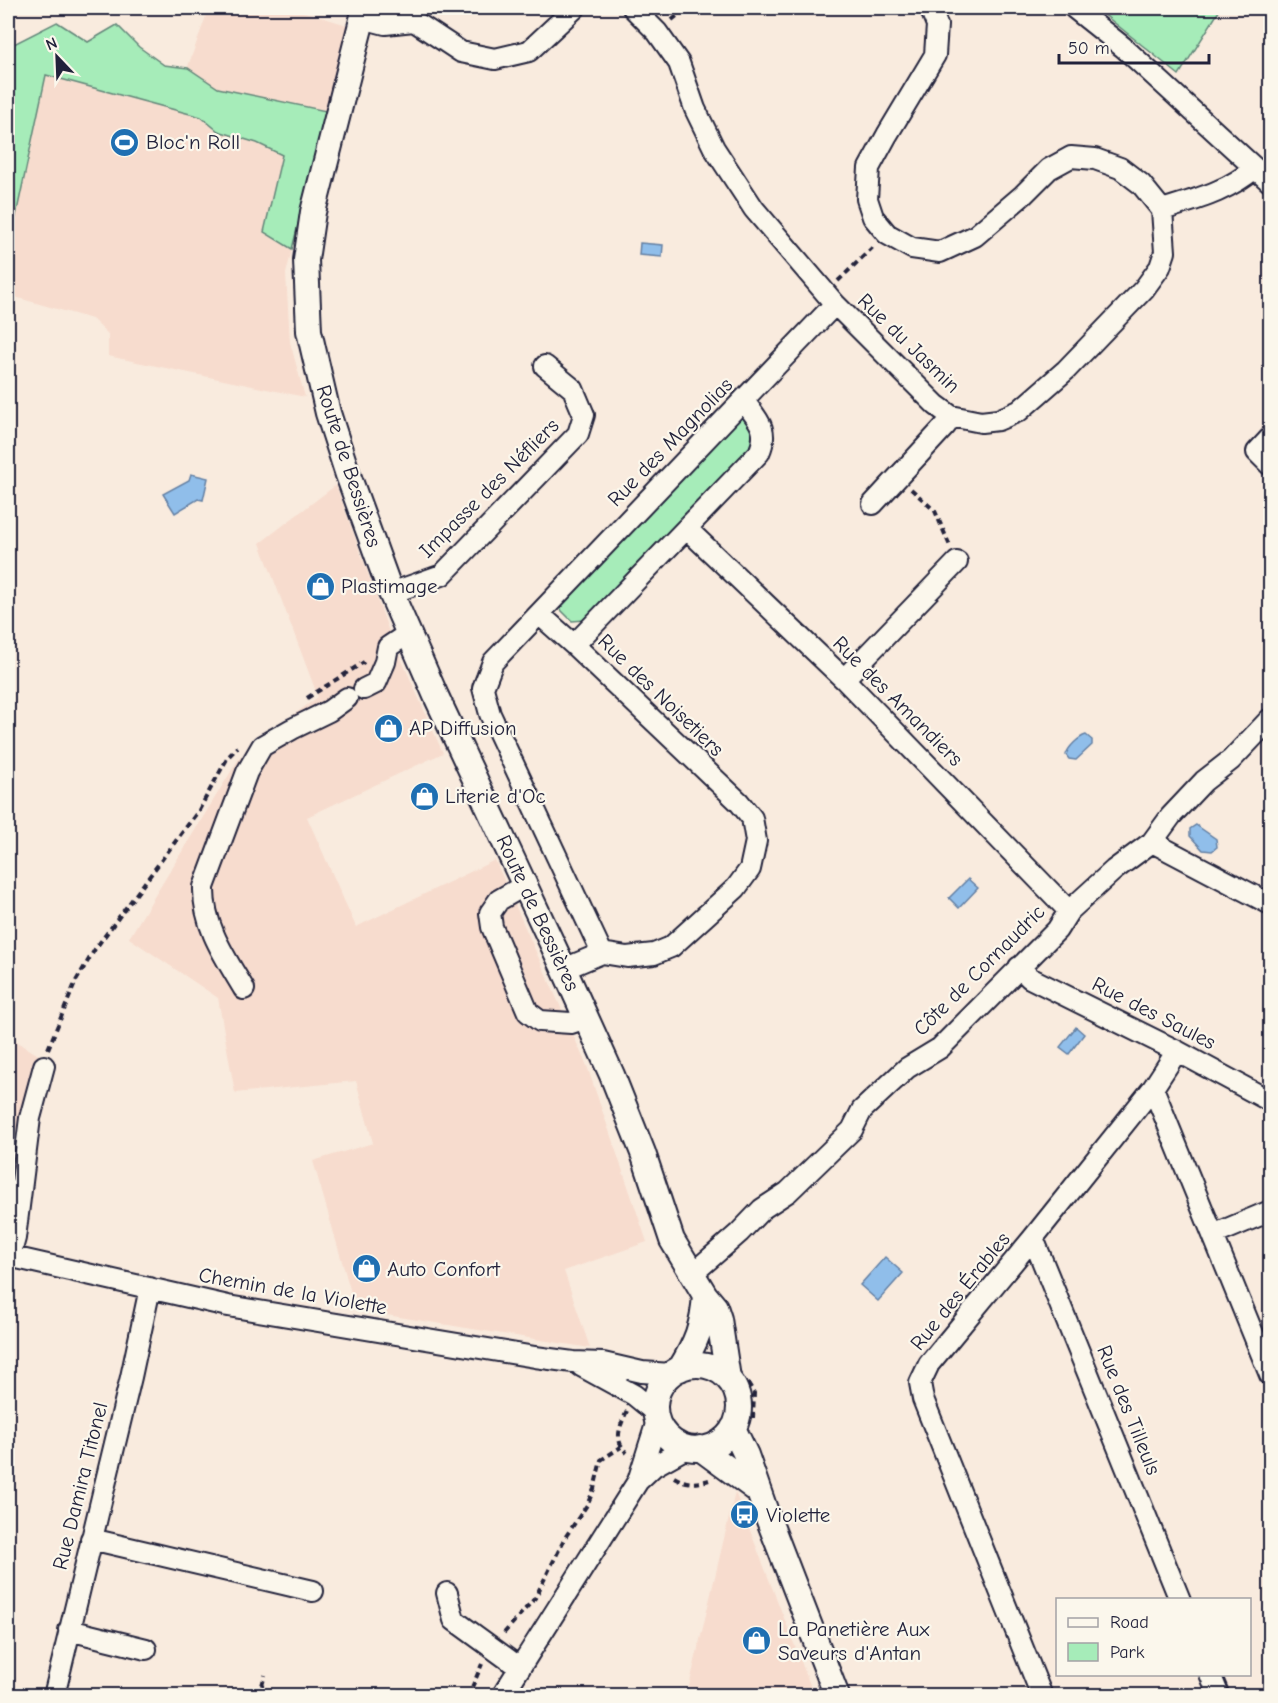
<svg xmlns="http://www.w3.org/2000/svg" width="1278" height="1703" viewBox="0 0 1278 1703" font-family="'Comic Neue',sans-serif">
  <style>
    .built { fill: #f7dcce }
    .green { fill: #a6ecb9; stroke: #64877a; stroke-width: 1.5 }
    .water { fill: #90beea; stroke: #6480a4; stroke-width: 1.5 }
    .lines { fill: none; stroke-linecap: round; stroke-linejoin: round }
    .minor-casing { stroke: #22223b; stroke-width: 24 }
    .major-casing { stroke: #22223b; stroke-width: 28 }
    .path { stroke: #22223b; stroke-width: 4; stroke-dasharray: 6 4.5; stroke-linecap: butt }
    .minor { stroke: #fbf7ec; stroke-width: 20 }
    .major { stroke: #fbf7ec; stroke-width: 24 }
    .labels { text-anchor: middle; stroke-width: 4.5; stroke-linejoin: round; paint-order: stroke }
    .poi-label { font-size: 21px; fill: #22223b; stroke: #fbf7ec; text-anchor: start }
    .street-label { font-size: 21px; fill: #22223b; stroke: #fbf7ec }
  </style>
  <rect width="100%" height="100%" fill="#f9ebde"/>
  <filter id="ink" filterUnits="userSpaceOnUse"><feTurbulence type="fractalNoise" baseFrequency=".0167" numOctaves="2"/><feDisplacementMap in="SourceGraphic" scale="12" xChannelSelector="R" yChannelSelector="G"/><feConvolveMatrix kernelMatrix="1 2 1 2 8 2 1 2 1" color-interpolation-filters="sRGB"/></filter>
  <g filter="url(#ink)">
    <path class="built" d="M209 8H292L347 25 286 274 290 342 305 397 108 356V334L92 319 8 295V253L46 75 173 108Z
      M336 485 388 629 443 753 307 817 356 927 495 860 587 1066 647 1242 564 1271 590 1348 356 1310 313 1161 373 1143 356 1081 235 1093 218 998 129 938 238 760 260 739 318 697 260 543Z
      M8 1036 40 1056 30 1087 19 1131 8 1124Z
      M735 1492 814 1695H687Z"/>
    <path class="green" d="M1096 8H1221L1179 75Z
      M57 22 88 42 117 25 139 47 164 65 188 68 218 88 326 111 292 249 264 232 282 155 257 143 218 131 201 117 46 75 8 253V47Z
      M742 418 756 431V443L585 620 572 621 559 608 564 596 728 422Z"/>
    <path class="water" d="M640 243 663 245 662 257 639 255Z
      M191 474 208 478 203 500 198 499 175 513 163 494 189 480Z
      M1086 735 1092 740V745L1076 760 1069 759 1066 755C1068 747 1079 737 1086 735Z
      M1196 825 1216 839 1217 847 1212 851 1203 850 1190 836V829Z
      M968 879 978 888 959 908 949 898Z
      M1076 1027 1084 1034 1069 1054 1060 1047Z
      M885 1257 903 1273 878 1301 860 1285Z"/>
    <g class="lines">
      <defs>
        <path id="minor" d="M633 8 657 32 679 63 695 109 714 148 754 209 835 304 936 405 951 416 981 422 998 420 1019 411 1066 370 1144 289 1160 267 1165 252 1162 210C1197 199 1227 192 1255 168
          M930 8 937 25 935 55 887 135 869 168 867 199 873 217 887 234 912 248 940 252 975 236 1023 195 1049 169 1071 157 1095 159 1120 168 1141 184 1162 210
          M1074 8 1123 47 1270 182
          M362 18 385 24 414 21 461 52 495 59 529 51 575 8
          M1270 438 1257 452 1270 465
          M873 504 946 425 951 416
          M687 529 844 679 1069 911
          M391 593 442 575 578 434 584 415 573 389 545 366
          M539 614 574 645
          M844 679 957 562
          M364 689 376 683 385 662 388 647 409 633
          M1152 842 1270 904
          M525 885 499 900 490 913 492 927 528 1012 540 1021 571 1023 586 1018
          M602 953 490 714 483 688 493 662 835 304
          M1019 967 1030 978 1177 1051 1270 1101
          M564 969 602 953 627 957 654 954 671 947 736 888 750 869 756 841 752 818 739 802 574 645 759 453C770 429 757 419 743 400
          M244 989C225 957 203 926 204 887L247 772 262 746 292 729 329 711 347 698
          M1153 1088 1270 1375
          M1213 1235 1270 1211
          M1033 1238 1180 1600
          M8 1256 228 1306 535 1357 573 1362 603 1363 642 1372 671 1374
          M10 1256 15 1238 30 1118 44 1066
          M692 1274 739 1233 762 1209 788 1192 852 1130 862 1110 907 1068 940 1048 1057 930 1069 911 1114 870 1152 842 1171 816 1204 781 1231 760 1270 719
          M581 1366 634 1395 656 1413
          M638 1481 654 1466 688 1447
          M91 1539 313 1591
          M447 1593 454 1620 520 1668
          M69 1630 146 1649
          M1210 1674 1219 1696
          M54 1696 131 1377 150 1288
          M502 1696 638 1481 657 1421
          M1042 1696 923 1399 920 1383 929 1364 1033 1238 1153 1088 1177 1051"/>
        <path id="major" d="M365 8 313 212 306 260 309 331 328 413 348 475 391 593 436 696 564 969 612 1075 643 1153 672 1240 705 1295 715 1307 719 1319 728 1378
          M655 1407a42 42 0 1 1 84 0a42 42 0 1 1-84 0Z
          M680 1369C696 1343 703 1326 705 1295
          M733 1428 746 1455 768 1518 837 1696
          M700 1448 757 1490"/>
      </defs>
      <use href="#minor" class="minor-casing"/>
      <use href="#major" class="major-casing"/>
      <path class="path" d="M672 20 687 8
        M838 281 873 247
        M911 489 935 511 950 546
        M307 698 364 662
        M48 1049 76 981 95 949 199 810 228 757 238 747
        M748 1383 754 1393 753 1418
        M627 1411C620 1426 613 1440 627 1453
        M674 1477C686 1484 696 1484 709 1480
        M504 1633 535 1598 566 1536 587 1505 594 1489 601 1460 621 1447
        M112 1696 114 1687
        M259 1696 265 1675
        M466 1696 470 1692 482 1664"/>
      <use href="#minor" class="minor"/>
      <use href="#major" class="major"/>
    </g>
  </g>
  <defs>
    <symbol id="stadium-disc" viewBox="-11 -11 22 22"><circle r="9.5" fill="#1f6fb2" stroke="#fbf7ec"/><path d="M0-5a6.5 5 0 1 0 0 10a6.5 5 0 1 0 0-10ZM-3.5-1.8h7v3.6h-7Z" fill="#fff"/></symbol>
    <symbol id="shop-disc" viewBox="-11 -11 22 22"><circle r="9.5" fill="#1f6fb2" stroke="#fbf7ec"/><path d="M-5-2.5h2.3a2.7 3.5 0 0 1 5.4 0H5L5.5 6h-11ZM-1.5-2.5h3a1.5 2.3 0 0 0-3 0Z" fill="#fff"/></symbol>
    <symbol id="bus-disc" viewBox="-11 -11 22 22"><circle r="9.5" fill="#1f6fb2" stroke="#fbf7ec"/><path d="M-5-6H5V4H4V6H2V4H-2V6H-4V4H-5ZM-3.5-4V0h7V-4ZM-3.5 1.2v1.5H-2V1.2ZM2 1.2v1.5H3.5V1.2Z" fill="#fff"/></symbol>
  </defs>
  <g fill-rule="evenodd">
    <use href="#stadium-disc" x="108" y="126" width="33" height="33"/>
    <use href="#shop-disc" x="304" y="570" width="33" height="33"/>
    <use href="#shop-disc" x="372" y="712" width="33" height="33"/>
    <use href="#shop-disc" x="408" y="780" width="33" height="33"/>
    <use href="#shop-disc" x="350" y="1252" width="33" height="33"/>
    <use href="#bus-disc" x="728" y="1498" width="33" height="33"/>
    <use href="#shop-disc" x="740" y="1624" width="33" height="33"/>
  </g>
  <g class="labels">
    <g class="poi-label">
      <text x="146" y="149">Bloc'n Roll</text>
      <text x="341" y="593">Plastimage</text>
      <text x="409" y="735">AP Diffusion</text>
      <text x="445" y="803">Literie d'Oc</text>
      <text x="387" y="1276">Auto Confort</text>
      <text x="766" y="1522">Violette</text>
      <text x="778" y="1636">La Panetière Aux<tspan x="778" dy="24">Saveurs d'Antan</tspan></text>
    </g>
    <g class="street-label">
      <text transform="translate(909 343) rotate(44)" y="7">Rue du Jasmin</text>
      <text transform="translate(670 442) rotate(-46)" y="7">Rue des Magnolias</text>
      <text transform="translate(349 466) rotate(72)" y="7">Route de Bessières</text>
      <text transform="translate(489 488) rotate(-45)" y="7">Impasse des Néfliers</text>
      <text transform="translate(661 695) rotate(44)" y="7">Rue des Noisetiers</text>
      <text transform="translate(898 701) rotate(45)" y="7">Rue des Amandiers</text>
      <text transform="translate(538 913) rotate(65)" y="7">Route de Bessières</text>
      <text transform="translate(979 970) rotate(-45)" y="7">Côte de Cornaudric</text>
      <text transform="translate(1154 1013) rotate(27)" y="7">Rue des Saules</text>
      <text transform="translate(293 1291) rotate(10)" y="7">Chemin de la Violette</text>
      <text transform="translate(960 1291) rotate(-51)" y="7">Rue des Érables</text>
      <text transform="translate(1129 1410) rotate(68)" y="7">Rue des Tilleuls</text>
      <text transform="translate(80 1486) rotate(-76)" y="7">Rue Damira Titonel</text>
    </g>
  </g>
  <rect width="1278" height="1703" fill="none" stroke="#fbf7ec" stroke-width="30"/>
  <rect x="15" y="15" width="1248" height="1673" fill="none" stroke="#22223b" stroke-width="2" filter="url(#ink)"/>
  <rect x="1056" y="1598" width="195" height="78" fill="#fbf7ec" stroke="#a4a2a5" stroke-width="1.5"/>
  <rect x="1068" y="1618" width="30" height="9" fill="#fbf7ec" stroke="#a4a2a5" stroke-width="1.5"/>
  <text x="1110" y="1628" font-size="18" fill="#22223b">Road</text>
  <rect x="1068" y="1643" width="30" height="18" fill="#a6ecb9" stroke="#a4a2a5" stroke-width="1.5"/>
  <text x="1110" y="1658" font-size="18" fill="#22223b">Park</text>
  <g transform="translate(57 57) rotate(337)" stroke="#fbf7ec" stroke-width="4.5" paint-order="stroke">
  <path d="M0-4.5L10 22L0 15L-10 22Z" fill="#22223b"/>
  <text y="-9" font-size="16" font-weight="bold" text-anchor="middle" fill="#22223b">N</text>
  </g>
  <path d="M1059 54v9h150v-9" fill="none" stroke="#22223b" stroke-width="3"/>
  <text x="1068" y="54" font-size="18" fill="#22223b" stroke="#fbf7ec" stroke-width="4.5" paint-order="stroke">50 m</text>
</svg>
